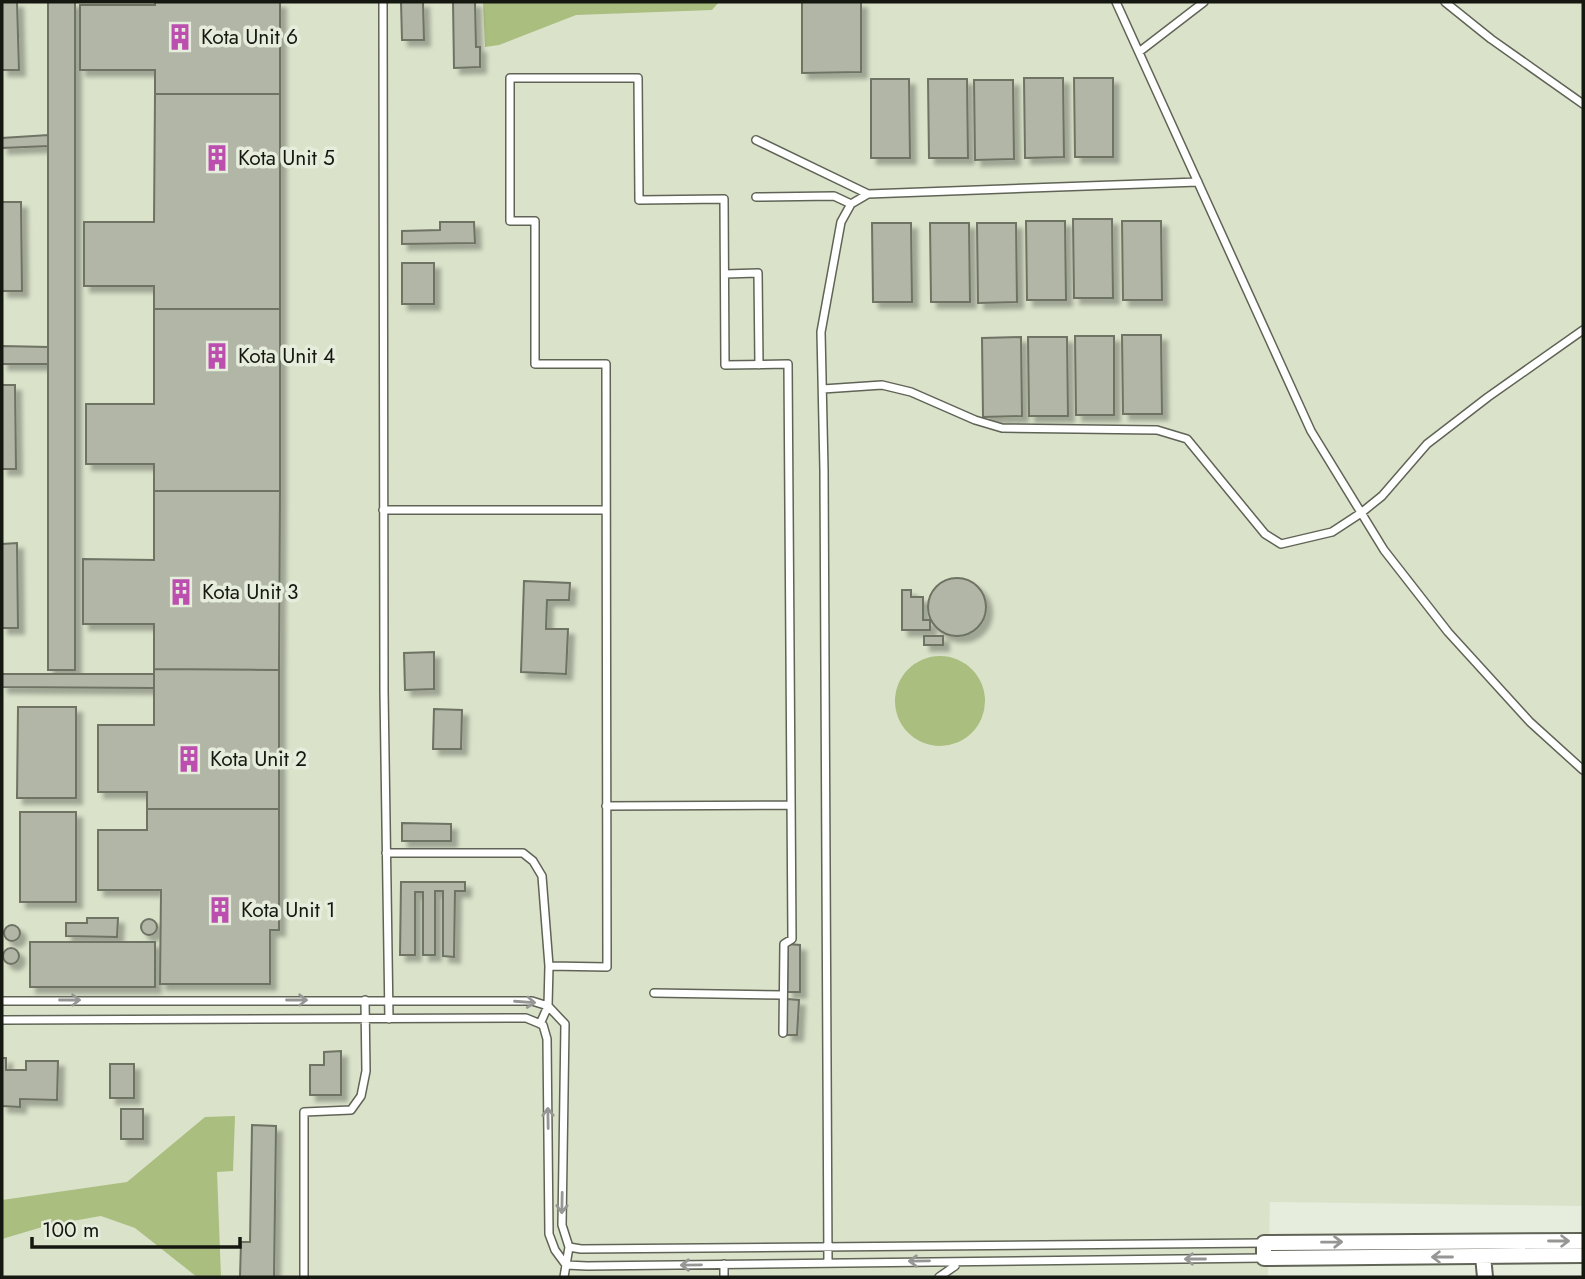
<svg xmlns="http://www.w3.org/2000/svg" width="1585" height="1279" viewBox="0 0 1585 1279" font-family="Jost,sans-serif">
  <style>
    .built { fill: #dae2ca }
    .water { fill: #aabe7f }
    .building { fill: #b1b6a6; stroke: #6e7364; stroke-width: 2; filter: url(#shadow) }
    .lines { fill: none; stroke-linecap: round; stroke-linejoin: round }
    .lane-casing { stroke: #5f6456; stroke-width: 10 }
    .street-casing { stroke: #5f6456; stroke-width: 18 }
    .lane { stroke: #fff; stroke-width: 7 }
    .street { stroke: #fff; stroke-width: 14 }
    .oneway { stroke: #969794 }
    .labels { text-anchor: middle; stroke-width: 7; stroke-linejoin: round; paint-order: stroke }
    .poi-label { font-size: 21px; fill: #151711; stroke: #e7eddc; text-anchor: start }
  </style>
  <defs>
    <filter id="shadow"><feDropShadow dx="6" dy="6" stdDeviation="2" flood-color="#0004"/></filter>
  </defs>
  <rect width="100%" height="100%" fill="#e7eddc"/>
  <path class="built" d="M2 2H1583V1206L1270 1202 1268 1277H2Z"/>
  <path class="water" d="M483 2H719L712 10 576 15 499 45 485 47Z
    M895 701a45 45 0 1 1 90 0a45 45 0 1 1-90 0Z
    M235 1116 233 1171 217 1172 221 1277H197L135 1228 101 1216 49 1225 2 1239V1200L127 1182 205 1117Z"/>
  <path class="building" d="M2 2H17L19 70H2Z
    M48 2H75V670H48Z
    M155 2H280V94H155V70H80V5H155Z
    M401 2H423L424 40H402Z
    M453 2H475L476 47H480V67L454 68Z
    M802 2H861V72L802 73Z
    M1024 78H1063L1064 157 1025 158Z
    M1074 78H1113V157H1075Z
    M871 79H909L910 158H871Z
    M928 79H967L968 158H929Z
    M974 80H1013L1014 159 975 160Z
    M155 94H280V309H154V286H84V222H154Z
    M48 135V146L2 148V138Z
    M2 202H21L22 291H2Z
    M1073 219H1112L1113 298H1074Z
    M1026 221H1065L1066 300H1027Z
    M1122 221H1161L1162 300H1123Z
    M440 222H474L475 243 402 244V231L440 230Z
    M872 223H911L912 302H873Z
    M930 223H969L970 302H931Z
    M977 223H1016L1017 302 978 303Z
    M402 263H434V304H402Z
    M154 309H280V491H154V464H86V404H154Z
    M1122 335H1161L1162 414H1123Z
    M1075 336H1114V415H1076Z
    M1021 337 1022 416 983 417 982 338Z
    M1028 337H1067L1068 416H1029Z
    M2 346 48 347V364H2Z
    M2 385H15L16 469H2Z
    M154 491H280L279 670 154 669V624H83V559L154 560Z
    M17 543 18 628H2V544Z
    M928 607a29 29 0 1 1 58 0a29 29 0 1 1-58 0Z
    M524 581 570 583 569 600H547L546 629H568L566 674 521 672Z
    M902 590H911V597H923V620H930V630H902Z
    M924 636H943V645H924Z
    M434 652V689L405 690 404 653Z
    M154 669 279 670V809H147V792H98V725H154Z
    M2 674H154V688L2 687Z
    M18 707H76V798H17Z
    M434 709 462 710 461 749H433Z
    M147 809H279V930H270V984H160L161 890H98V830H147Z
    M20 812H76V902H20Z
    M402 823 451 824V841H402Z
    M401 882H465V891H455L454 957 443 956V891H435V955H423V892H415V955H400Z
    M87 918H118L117 937 66 936V923H87Z
    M141 927a8 8 0 1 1 16 0a8 8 0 1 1-16 0Z
    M4 933a8 8 0 1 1 16 0a8 8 0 1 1-16 0Z
    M30 942H155V987H30Z
    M788 944 800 945V992H787Z
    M3 956a8 8 0 1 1 16 0a8 8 0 1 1-16 0Z
    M787 999 799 1000 797 1035H786Z
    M341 1051V1095H310V1065H324V1052Z
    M2 1058H6V1070H26V1061H58L57 1100 20 1099V1107L2 1106Z
    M110 1064H134V1098H110Z
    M121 1109H143V1139H121Z
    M252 1125 276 1126 274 1277H240L241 1242H250Z"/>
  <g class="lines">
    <defs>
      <path id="lane" d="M383 2 384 691 389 1019
        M1116 2 1311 431 1384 550 1448 632 1530 722 1583 770
        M1445 2 1491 39 1583 104
        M1139 52 1204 2
        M756 140 868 194
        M756 197 834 196 851 204
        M725 274 758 273 759 365
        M823 389 882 385 911 392 975 420 1002 428 1157 430 1187 439 1265 534 1281 544 1332 532 1361 513 1382 496 1427 444 1488 397 1583 330
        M383 510H606
        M606 806 791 805
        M386 853H523L533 861 542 876 549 966 548 1006 540 1024
        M549 966 607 967 606 364H535V221H510V78H638L639 200 724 199 725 365 788 364 792 939 784 944 783 1033
        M654 993 783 995
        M2 1001H532L548 1006 565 1024 562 1225 569 1247 581 1249 1264 1243
        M2 1020 526 1018 543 1025 547 1039 549 1234 555 1250 566 1265 587 1266 1264 1258
        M828 1262 824 470 821 332 841 222 851 204 868 194 1198 182
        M304 1277V1112L351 1110 361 1096 366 1071 365 1000
        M564 1277 569 1247
        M724 1277V1264
        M939 1277 955 1266"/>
      <path id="street" d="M1583 1241 1264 1243V1258L1583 1255
        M1483 1256 1485 1277"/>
    </defs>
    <use href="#lane" class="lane-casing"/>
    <use href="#street" class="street-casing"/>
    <use href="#lane" class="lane"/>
    <use href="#street" class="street"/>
  </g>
  <defs><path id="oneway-shaft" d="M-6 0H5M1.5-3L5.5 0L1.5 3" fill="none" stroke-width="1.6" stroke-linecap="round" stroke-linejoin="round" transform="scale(1.75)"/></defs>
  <g class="oneway">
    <use href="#oneway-shaft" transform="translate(70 1000)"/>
    <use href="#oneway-shaft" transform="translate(297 1000)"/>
    <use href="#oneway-shaft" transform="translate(525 1002) rotate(4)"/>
    <use href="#oneway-shaft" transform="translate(548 1118) rotate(-91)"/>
    <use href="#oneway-shaft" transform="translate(562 1203) rotate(91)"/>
    <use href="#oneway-shaft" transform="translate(1559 1241)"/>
    <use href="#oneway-shaft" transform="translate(1332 1242) rotate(-1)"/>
    <use href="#oneway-shaft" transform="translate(1442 1257) rotate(180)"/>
    <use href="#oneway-shaft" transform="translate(1195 1259) rotate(180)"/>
    <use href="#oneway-shaft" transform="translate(919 1261) rotate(179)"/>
    <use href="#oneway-shaft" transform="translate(691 1265) rotate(179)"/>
  </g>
  <defs>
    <symbol id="building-bare" viewBox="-9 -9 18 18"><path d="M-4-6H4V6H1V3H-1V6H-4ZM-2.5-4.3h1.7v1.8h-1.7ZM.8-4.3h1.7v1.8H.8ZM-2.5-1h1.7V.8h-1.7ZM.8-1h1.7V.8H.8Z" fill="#bb4eae" stroke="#e7eddc" stroke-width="2.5" paint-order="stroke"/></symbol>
  </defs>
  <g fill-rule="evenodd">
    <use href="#building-bare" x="161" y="18" width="38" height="38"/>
    <use href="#building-bare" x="198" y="139" width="38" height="38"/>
    <use href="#building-bare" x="198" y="337" width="38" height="38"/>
    <use href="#building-bare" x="162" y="573" width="38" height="38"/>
    <use href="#building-bare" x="170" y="740" width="38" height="38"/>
    <use href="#building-bare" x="201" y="891" width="38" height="38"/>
  </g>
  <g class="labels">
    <g class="poi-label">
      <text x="201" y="44">Kota Unit 6</text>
      <text x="238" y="165">Kota Unit 5</text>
      <text x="238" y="363">Kota Unit 4</text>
      <text x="202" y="599">Kota Unit 3</text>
      <text x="210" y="766">Kota Unit 2</text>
      <text x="241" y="917">Kota Unit 1</text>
    </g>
  </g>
  <rect width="1585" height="1279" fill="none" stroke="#151711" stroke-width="7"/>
  <path d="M32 1237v10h208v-10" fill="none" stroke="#151711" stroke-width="3.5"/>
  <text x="42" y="1237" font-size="21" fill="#151711" stroke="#e7eddc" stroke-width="5" paint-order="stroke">100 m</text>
</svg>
